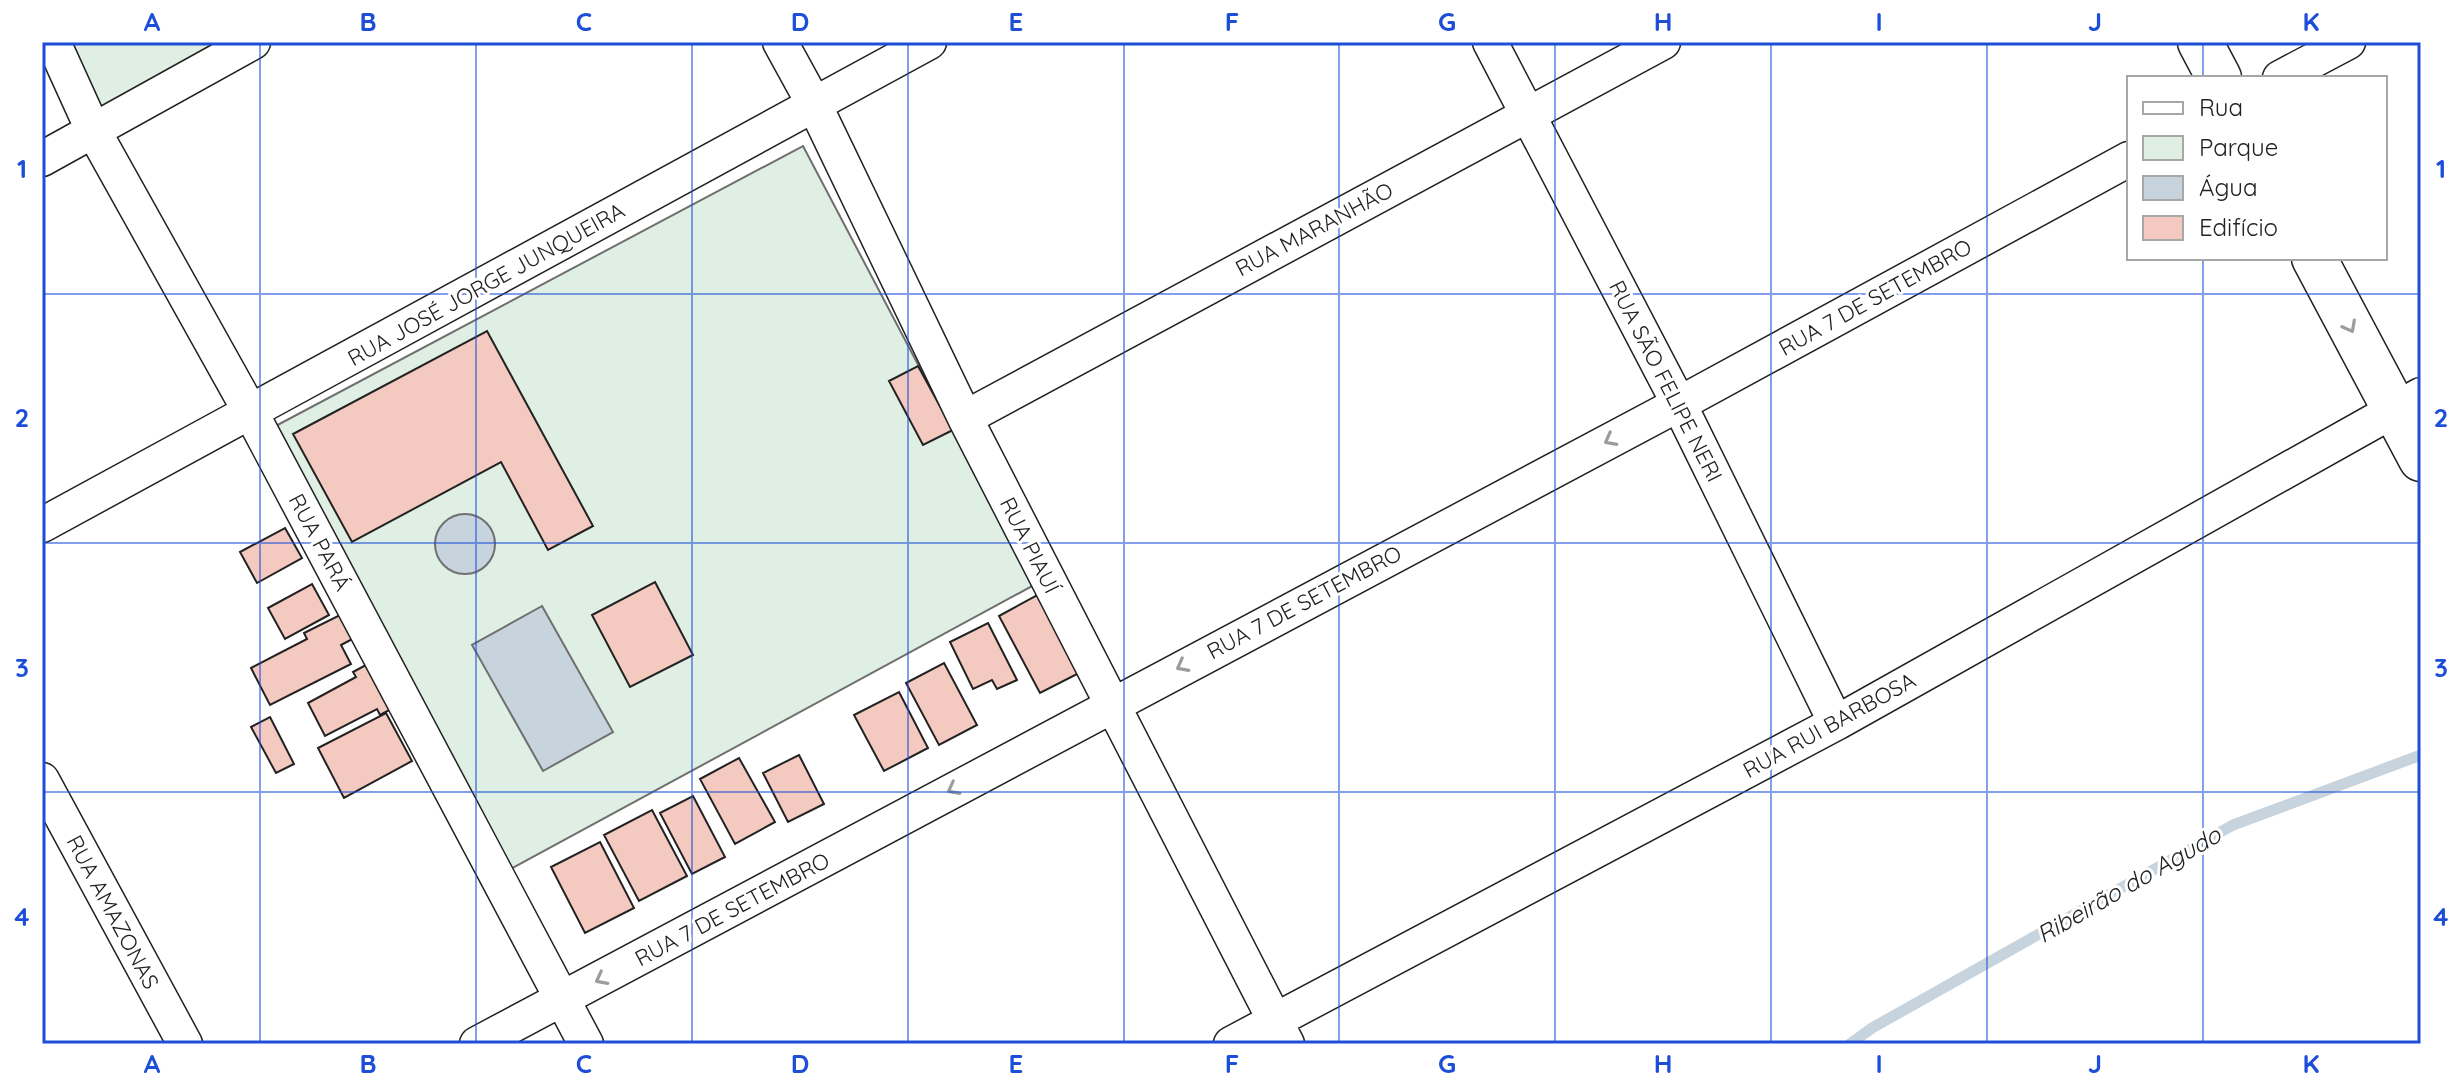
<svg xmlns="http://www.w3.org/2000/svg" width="2463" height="1086" viewBox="0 0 2463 1086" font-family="Quicksand,sans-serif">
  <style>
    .green { fill: #e0efe3; stroke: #6f6f6f; stroke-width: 2 }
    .water { fill: #c7d3dd; stroke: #6f6f6f; stroke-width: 2 }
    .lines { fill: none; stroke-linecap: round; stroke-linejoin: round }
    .stream { stroke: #c7d3dd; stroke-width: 11 }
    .building { fill: #f3c9c0; stroke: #222; stroke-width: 2 }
    .street-casing { stroke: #222; stroke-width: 37 }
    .primary-casing { stroke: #222; stroke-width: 47 }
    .street { stroke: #fff; stroke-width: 34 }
    .primary { stroke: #fff; stroke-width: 44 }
    .oneway { stroke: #9c9c9c }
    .grid { fill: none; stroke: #1d4ed8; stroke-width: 2; stroke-opacity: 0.55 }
    .labels { text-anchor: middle; stroke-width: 6; stroke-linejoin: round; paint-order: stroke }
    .street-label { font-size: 22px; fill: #222; stroke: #fff }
    .water-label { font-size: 24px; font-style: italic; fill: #222; stroke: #fff }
    .neatline { fill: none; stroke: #1d4ed8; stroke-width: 3 }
    .grid-label { font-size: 26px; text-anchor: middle; font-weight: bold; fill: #1d4ed8 }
  </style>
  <rect width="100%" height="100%" fill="#fff"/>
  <path class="green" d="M61 42H266L109 129Z
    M803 146 1034 585 509 870 270 429Z"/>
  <path class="water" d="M435 544a30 30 0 1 1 60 0a30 30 0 1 1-60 0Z
    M542 606 613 732 543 771 472 645Z"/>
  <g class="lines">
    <path class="stream" d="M1850 1044 1872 1028 2233 825 2421 755"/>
  </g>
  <path class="building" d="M487 331 593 526 548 550 501 462 352 542 293 434Z
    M918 366 953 430 923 445 889 381Z
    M285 528 302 558 257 583 240 552Z
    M655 582 693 655 630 687 592 615Z
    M312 584 329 615 285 639 268 608Z
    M1041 593 1083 671 1040 693 999 616Z
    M348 611 360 635 341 645 351 664 270 705 251 668 307 639 304 633Z
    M988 623 1017 680 997 689 992 680 973 689 950 642Z
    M375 660 399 705 380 715 377 709 325 736 308 703 356 677 353 672Z
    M944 663 977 725 939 745 906 683Z
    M899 692 928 748 884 771 854 715Z
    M386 713 412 761 344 798 318 748Z
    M270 717 294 764 276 773 251 727Z
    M799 755 824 804 788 822 763 773Z
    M739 758 775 822 735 844 700 779Z
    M693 796 725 857 692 874 660 813Z
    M652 810 687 876 639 901 604 835Z
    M600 842 634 908 585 933 551 867Z"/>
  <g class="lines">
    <defs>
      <path id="street" d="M53 42 93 130 251 413 586 1044
        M780 42 814 104 965 418 1287 1044
        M1490 42 1679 404 1836 723
        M2280 78 2348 42
        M42 159 253 42
        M965 418 1663 42
        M42 525 929 42
        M42 780 185 1044
        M477 1044 1679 404 2129 159
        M1231 1044 1836 723 2421 395"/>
      <path id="primary" d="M2200 42 2219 78
        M2314 258 2421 459"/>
    </defs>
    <use href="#street" class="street-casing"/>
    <use href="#primary" class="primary-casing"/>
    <use href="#street" class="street"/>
    <use href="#primary" class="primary"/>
  </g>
  <defs><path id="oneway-chevron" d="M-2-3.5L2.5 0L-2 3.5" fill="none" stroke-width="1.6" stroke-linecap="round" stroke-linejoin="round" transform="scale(2)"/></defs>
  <g class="oneway">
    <use href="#oneway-chevron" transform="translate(2350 327) rotate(62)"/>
    <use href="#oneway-chevron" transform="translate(1610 440) rotate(152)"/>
    <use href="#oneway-chevron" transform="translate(1182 666) rotate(152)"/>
    <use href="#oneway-chevron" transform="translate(953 789) rotate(152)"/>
    <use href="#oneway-chevron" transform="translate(601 979) rotate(152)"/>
  </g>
  <path class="grid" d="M260 42V1044M476 42V1044M692 42V1044M908 42V1044M1124 42V1044M1339 42V1044M1555 42V1044M1771 42V1044M1987 42V1044M2203 42V78M2203 258V1044M42 294H2421M42 543H2421M42 792H2421"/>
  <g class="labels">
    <g class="street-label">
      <text transform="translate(1314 229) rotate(-28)" y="8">RUA MARANHÃO</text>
      <text transform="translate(486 284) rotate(-29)" y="8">RUA JOSÉ JORGE JUNQUEIRA</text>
      <text transform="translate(1875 297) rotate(-29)" y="8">RUA 7 DE SETEMBRO</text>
      <text transform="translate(1666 381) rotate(63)" y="8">RUA SÃO FELIPE NERI</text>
      <text transform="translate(320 542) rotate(62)" y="8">RUA PARÁ</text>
      <text transform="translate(1030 545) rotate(63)" y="8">RUA PIAUÍ</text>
      <text transform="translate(1304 602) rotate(-28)" y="8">RUA 7 DE SETEMBRO</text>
      <text transform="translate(1829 725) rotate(-29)" y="8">RUA RUI BARBOSA</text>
      <text transform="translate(732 909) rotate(-28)" y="8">RUA 7 DE SETEMBRO</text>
      <text transform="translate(113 912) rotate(62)" y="8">RUA AMAZONAS</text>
    </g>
    <g class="water-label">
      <text transform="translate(2129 885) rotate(-30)" y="8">Ribeirão do Agudo</text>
    </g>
  </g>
  <rect width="2463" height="1086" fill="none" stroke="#ffffff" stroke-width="88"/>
  <rect x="2127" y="76" width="260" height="184" fill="#ffffff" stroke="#a7a7a7" stroke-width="2"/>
  <rect x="2143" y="102" width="40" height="12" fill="#ffffff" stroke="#a7a7a7" stroke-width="2"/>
  <text x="2199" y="116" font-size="24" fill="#222222">Rua</text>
  <rect x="2143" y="136" width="40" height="24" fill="#e0efe3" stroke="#a7a7a7" stroke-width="2"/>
  <text x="2199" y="156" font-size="24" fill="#222222">Parque</text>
  <rect x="2143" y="176" width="40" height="24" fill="#c7d3dd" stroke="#a7a7a7" stroke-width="2"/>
  <text x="2199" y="196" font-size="24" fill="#222222">Água</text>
  <rect x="2143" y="216" width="40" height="24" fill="#f3c9c0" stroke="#a7a7a7" stroke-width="2"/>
  <text x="2199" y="236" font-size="24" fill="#222222">Edifício</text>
  <rect x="44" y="44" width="2375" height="998" class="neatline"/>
  <g class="grid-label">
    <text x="152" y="31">A</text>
    <text x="368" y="31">B</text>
    <text x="584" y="31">C</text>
    <text x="800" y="31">D</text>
    <text x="1016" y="31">E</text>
    <text x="1232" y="31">F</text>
    <text x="1447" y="31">G</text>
    <text x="1663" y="31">H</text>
    <text x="1879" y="31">I</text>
    <text x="2095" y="31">J</text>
    <text x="2311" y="31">K</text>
    <text x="22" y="178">1</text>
    <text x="2441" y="178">1</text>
    <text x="22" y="427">2</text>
    <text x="2441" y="427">2</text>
    <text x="22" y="677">3</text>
    <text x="2441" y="677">3</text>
    <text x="22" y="926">4</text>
    <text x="2441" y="926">4</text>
    <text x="152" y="1073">A</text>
    <text x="368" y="1073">B</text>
    <text x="584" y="1073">C</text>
    <text x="800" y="1073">D</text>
    <text x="1016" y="1073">E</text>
    <text x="1232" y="1073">F</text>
    <text x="1447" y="1073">G</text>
    <text x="1663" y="1073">H</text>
    <text x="1879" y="1073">I</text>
    <text x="2095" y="1073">J</text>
    <text x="2311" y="1073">K</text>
  </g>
</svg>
